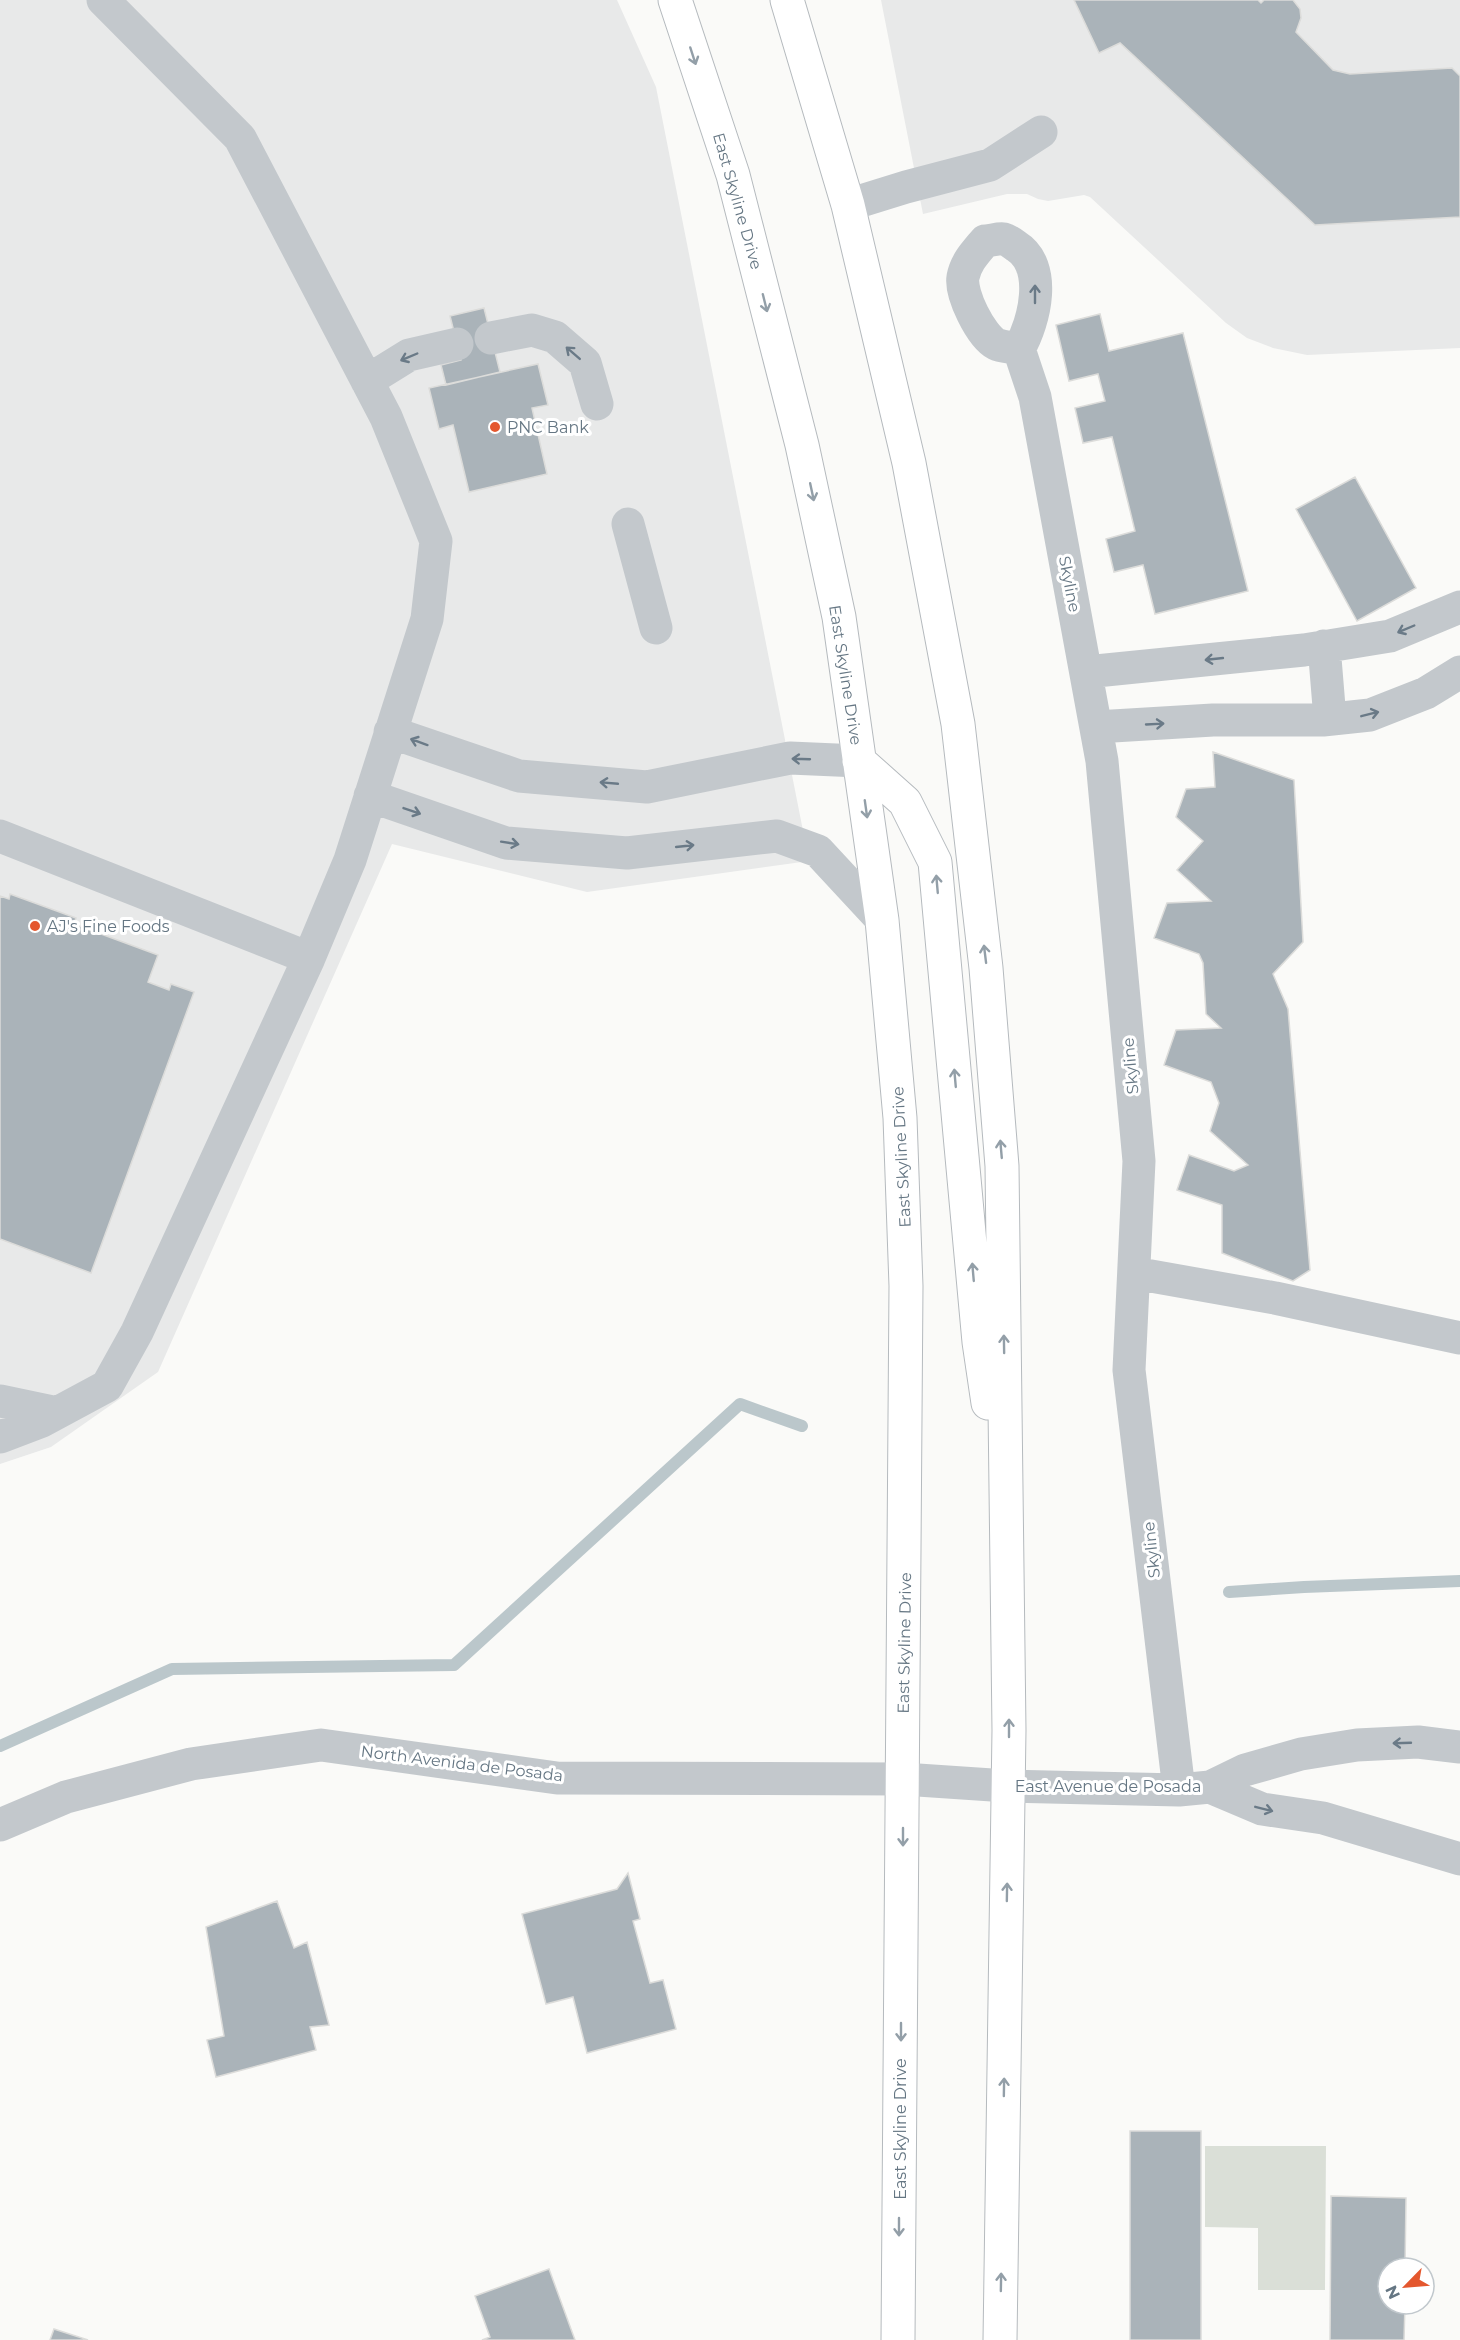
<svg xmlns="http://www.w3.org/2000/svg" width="1460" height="2340" viewBox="0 0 1460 2340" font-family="Montserrat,sans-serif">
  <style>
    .built { fill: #e8e9e9 }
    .green { fill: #dadfd7 }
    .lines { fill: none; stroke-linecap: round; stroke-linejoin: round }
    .stream { stroke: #bbc7cb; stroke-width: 12 }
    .building { fill: #aab3b9; stroke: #dcdcda; stroke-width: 1.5 }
    .major-casing { stroke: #b5babe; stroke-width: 35 }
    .minor { stroke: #c3c8cc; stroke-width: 33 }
    .major { stroke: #fff; stroke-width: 33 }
    .oneway { stroke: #939fa8 }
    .oneway2 { stroke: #6a7a87 }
    .poi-dot { fill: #e4572e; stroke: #fff; stroke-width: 2 }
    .labels { text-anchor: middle; stroke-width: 6; stroke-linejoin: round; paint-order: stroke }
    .street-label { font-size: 16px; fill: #657683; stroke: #fff }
    .poi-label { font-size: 16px; fill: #657683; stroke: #fff; text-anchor: start }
  </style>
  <rect width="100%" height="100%" fill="#fafaf8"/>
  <path class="built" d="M0 0H617L656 87 809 861 587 892 392 844 158 1372 51 1447 0 1464Z
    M881 0H1460V348L1307 355 1273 348 1247 338 1226 323 1090 197 1084 195 1048 201 1038 199 1027 194H1007L923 214Z"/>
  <path class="green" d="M1205 2146H1326L1325 2290H1258V2228L1205 2227Z"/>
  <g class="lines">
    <path class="stream" d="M1229 1592 1304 1587 1460 1581
      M0 1746 172 1669 454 1665 740 1404 802 1426"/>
  </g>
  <path class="building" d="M1074 0H1258L1261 3 1264 0H1293L1300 9 1301 18 1296 32 1333 70 1350 74 1452 68 1460 76V217L1315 225 1120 43 1099 53Z
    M484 308 500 372 446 385 441 365 461 360 450 316Z
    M1100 314 1109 351 1183 333 1248 591 1155 614 1143 565 1114 572 1106 539 1135 531 1112 437 1083 443 1075 408 1105 401 1098 374 1069 381 1056 325Z
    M538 364 548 405 532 408 547 474 469 492 453 425 439 429 429 388Z
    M1355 477 1416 588 1357 621 1296 509Z
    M1213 752 1294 780 1303 942 1273 974 1288 1009 1310 1270 1293 1281 1222 1253V1205L1177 1190 1189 1155 1234 1171 1248 1165 1210 1131 1219 1103 1211 1082 1164 1065 1176 1030 1221 1028 1206 1014 1203 963 1199 954 1154 938 1167 903 1211 901 1177 870 1203 841 1176 817 1186 789 1215 787Z
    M10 894 76 918 74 924 158 955 148 982 169 990 171 984 194 992 91 1273 0 1239V896L9 899Z
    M628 1873 640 1919 633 1921 650 1983 663 1980 676 2029 587 2053 573 1997 546 2004 522 1914 617 1889Z
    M277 1901 294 1948 307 1942 329 2025 310 2027 316 2050 216 2077 207 2040 224 2036 206 1927Z
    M1130 2131H1201V2340H1130Z
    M1331 2196 1406 2198 1405 2268H1388V2304H1405L1404 2340H1330Z
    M549 2269 575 2340H482L490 2337 475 2296Z
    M54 2329 88 2340H50Z"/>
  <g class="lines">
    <defs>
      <path id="major" d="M675 0 733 175 802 445 839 617 882 920 900 1118 906 1286 898 2340
        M787 0 848 205 909 463 958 724 986 968 1002 1166 1009 1730 1000 2340
        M859 761 905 802 935 862 979 1342 988 1403"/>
    </defs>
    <use href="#major" class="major-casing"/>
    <path class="minor" d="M848 205 906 187 990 165 1041 132
      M491 338 532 330 555 337 585 363 597 404
      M1019 349C1012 347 1002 347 996 344 981 336 960 294 963 277 966 262 975 253 985 241 991 241 998 238 1004 239 1008 240 1012 243 1016 246 1048 266 1035 321 1019 349L1035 397 1102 761 1139 1161 1129 1370 1179 1790
      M367 381 409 355 457 344
      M628 524 656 628
      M1324 646 1330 719
      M1086 672 1304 650 1390 636 1460 607
      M1096 727 1213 720H1323L1370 715 1426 693 1460 672
      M390 732 519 776 647 787 790 758 859 761
      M370 796 506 843 627 853 777 836 818 851 882 920
      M0 836 309 958
      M1134 1273 1275 1298 1460 1338
      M0 1401 57 1413
      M0 1437 42 1421 107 1386 137 1332 309 958 350 860 427 619 436 541 386 417 240 138 103 0
      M1210 1787 1262 1809 1323 1818 1460 1859
      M0 1825 66 1797 191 1764 321 1745 557 1778 903 1779 1007 1786 1179 1790 1210 1787 1245 1770 1301 1754 1357 1745 1418 1742 1460 1747"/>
    <use href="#major" class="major"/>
  </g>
  <defs><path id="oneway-shaft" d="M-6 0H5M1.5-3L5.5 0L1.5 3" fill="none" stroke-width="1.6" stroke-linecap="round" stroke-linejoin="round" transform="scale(1.5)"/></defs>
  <g class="oneway">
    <use href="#oneway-shaft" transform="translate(693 56) rotate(72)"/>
    <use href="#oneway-shaft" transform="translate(765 303) rotate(76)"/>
    <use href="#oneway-shaft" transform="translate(812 492) rotate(78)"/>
    <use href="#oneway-shaft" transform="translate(866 809) rotate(82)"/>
    <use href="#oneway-shaft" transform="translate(937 884) rotate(-95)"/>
    <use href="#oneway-shaft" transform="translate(985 954) rotate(-97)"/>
    <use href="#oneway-shaft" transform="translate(955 1078) rotate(-95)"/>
    <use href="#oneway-shaft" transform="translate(1001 1149) rotate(-95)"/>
    <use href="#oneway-shaft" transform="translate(973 1272) rotate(-95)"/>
    <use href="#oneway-shaft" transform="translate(1004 1344) rotate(-91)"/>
    <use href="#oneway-shaft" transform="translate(1009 1728) rotate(-90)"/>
    <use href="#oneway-shaft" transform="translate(903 1837) rotate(90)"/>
    <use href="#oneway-shaft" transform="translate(1007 1892) rotate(-89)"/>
    <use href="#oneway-shaft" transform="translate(901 2032) rotate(90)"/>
    <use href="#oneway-shaft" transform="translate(1004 2087) rotate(-89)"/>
    <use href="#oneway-shaft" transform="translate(899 2227) rotate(90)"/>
    <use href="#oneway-shaft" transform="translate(1001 2282) rotate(-89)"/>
  </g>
  <g class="oneway2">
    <use href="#oneway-shaft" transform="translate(1035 294) rotate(-90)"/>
    <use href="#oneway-shaft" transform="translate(573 353) rotate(-139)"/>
    <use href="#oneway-shaft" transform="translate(409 357) rotate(157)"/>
    <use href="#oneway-shaft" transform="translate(1406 629) rotate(157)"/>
    <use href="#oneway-shaft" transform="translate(1214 659) rotate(174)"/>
    <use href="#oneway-shaft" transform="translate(1370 714) rotate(-14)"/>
    <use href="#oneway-shaft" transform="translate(1155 724) rotate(-3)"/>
    <use href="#oneway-shaft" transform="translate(419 742) rotate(-160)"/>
    <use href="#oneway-shaft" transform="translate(801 759) rotate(-178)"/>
    <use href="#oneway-shaft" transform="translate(609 783) rotate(-175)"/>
    <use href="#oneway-shaft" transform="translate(412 811) rotate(19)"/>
    <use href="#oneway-shaft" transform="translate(510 843) rotate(9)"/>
    <use href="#oneway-shaft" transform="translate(685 846) rotate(-6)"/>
    <use href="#oneway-shaft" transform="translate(1402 1743) rotate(178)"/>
    <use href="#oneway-shaft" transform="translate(1264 1809) rotate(14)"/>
  </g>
  <g class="poi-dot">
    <circle cx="495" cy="427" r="6"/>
    <circle cx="35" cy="926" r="6"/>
  </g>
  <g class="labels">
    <g class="street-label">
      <text transform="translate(738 201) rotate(74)" y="6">East Skyline Drive</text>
      <text transform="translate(1070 584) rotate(79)" y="6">Skyline</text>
      <text transform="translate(846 675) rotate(81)" y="6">East Skyline Drive</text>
      <text transform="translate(1130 1066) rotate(-95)" y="6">Skyline</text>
      <text transform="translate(901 1157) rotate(-93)" y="6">East Skyline Drive</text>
      <text transform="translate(1151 1550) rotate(-96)" y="6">Skyline</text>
      <text transform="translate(904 1643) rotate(-89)" y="6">East Skyline Drive</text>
      <text transform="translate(462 1763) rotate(7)" y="6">North Avenida de Posada</text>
      <text x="1108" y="1792">East Avenue de Posada</text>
      <text transform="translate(900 2129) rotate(-90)" y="6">East Skyline Drive</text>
    </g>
    <g class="poi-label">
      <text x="507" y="433">PNC Bank</text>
      <text x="47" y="932">AJ's Fine Foods</text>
    </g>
  </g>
  <g transform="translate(1406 2286) rotate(245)"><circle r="28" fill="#ffffff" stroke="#c1c8cd" stroke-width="1.5"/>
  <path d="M0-4.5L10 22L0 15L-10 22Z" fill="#e4572e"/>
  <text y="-9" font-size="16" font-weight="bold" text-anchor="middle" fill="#657683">N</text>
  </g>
</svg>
